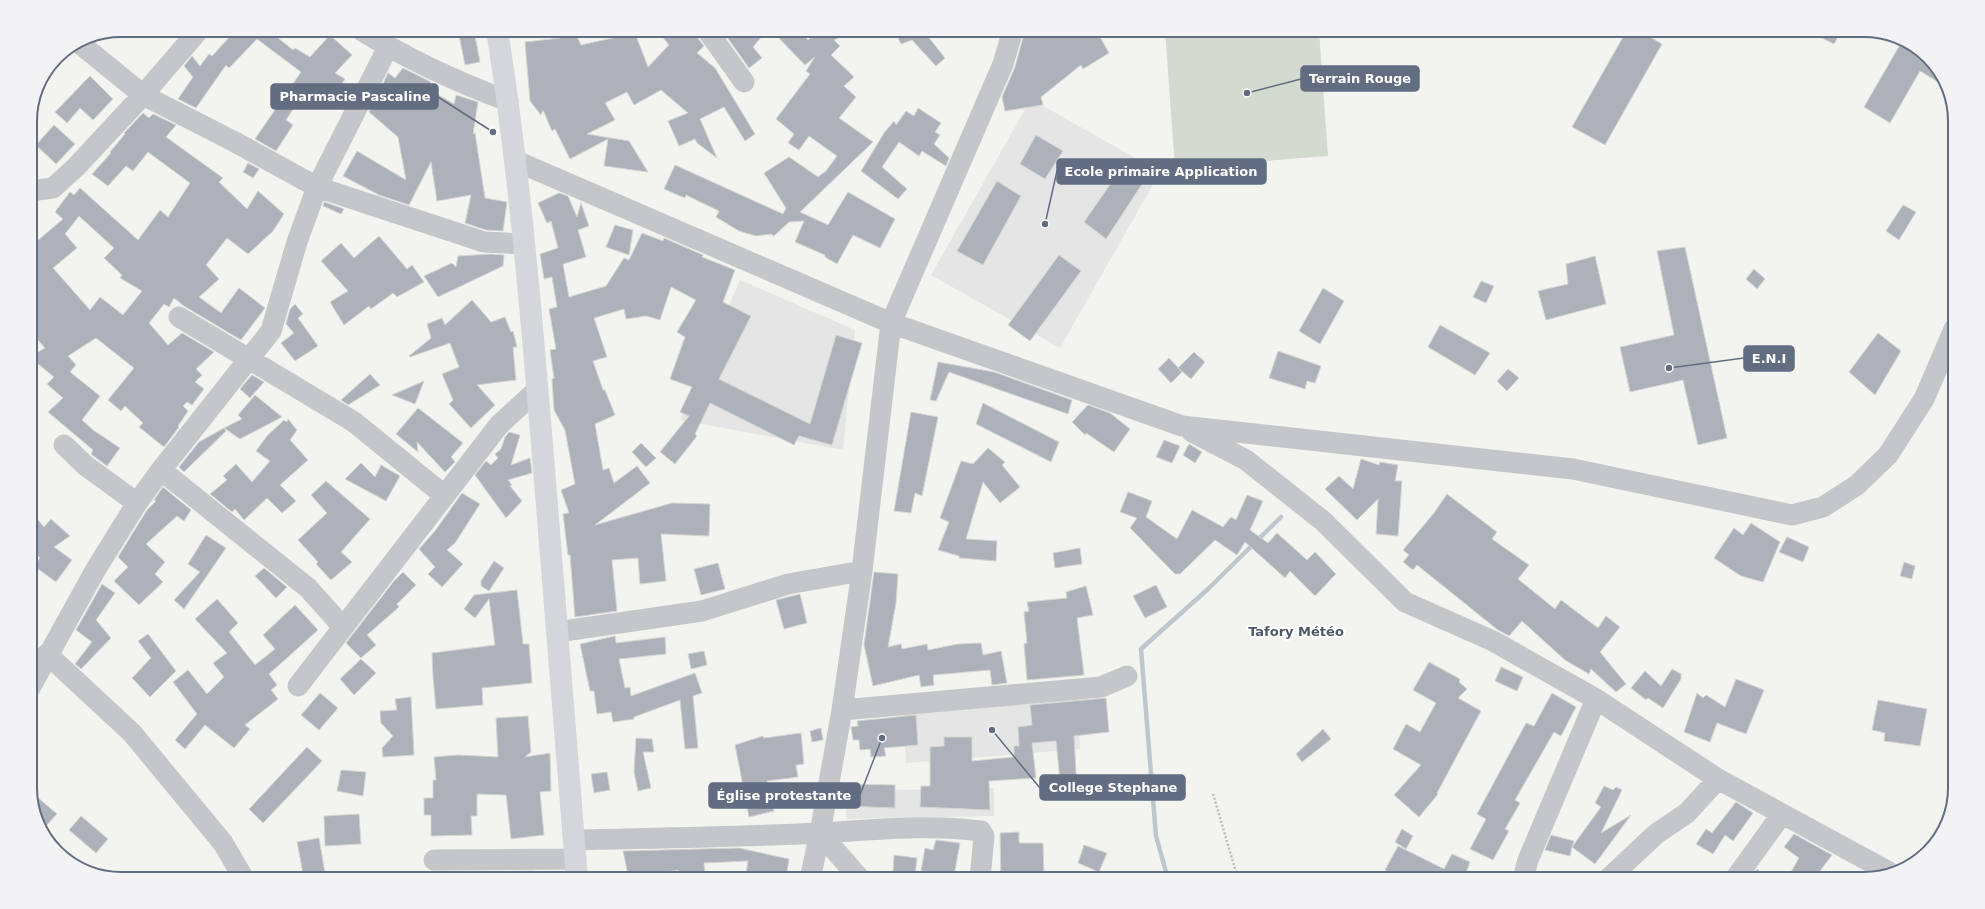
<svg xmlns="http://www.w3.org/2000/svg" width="1985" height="909" viewBox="0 0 1985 909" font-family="'DejaVu Sans',sans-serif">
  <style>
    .built { fill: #e4e5e4 }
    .green { fill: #d3dbd1 }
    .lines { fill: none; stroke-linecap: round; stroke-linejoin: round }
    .stream { stroke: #bfc7ce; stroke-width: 4.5 }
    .building { fill: #adb1b9; stroke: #d5d6d3; fill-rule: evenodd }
    .path { stroke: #bbbcbf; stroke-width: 2.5; stroke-dasharray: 2 2; stroke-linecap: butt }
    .minor { stroke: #c4c6ca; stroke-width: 21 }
    .major { stroke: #d4d6dc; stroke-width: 22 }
    .labels { text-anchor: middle; stroke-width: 4; stroke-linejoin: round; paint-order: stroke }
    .neighbourhood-label { font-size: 13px; font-weight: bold; fill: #515867; stroke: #fff }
    .rim { fill: none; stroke: #636d82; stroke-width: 2 }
    .leader { fill: none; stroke: #636d82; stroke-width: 1.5 }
    .callout-dot { fill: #636d82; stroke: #fff; stroke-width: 1.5 }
    .callout { fill: #636d82; stroke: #636d82; stroke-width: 1.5 }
    .callout-label { font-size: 13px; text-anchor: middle; font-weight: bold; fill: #fff }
  </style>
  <rect width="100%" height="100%" fill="#f3f4f0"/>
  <path class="built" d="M1031 99 1160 172 1060 348 931 275Z
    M740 280 855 330 843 450 680 420Z
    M1077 698 1080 749 906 763 903 711Z
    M994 788V816L846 819V791Z"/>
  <path class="green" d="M1165 30H1319L1328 156 1175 168Z"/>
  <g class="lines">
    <path class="stream" d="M1168 879 1156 836 1141 649 1208 589 1281 517"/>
  </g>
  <path class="building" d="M236 30H268L293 50 295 48 310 57 330 35 352 55 335 73 345 79 326 109 303 94 286 120 293 125 276 151 255 139 301 72 257 39 229 68 226 65 196 108 178 99 193 77 184 66 192 56 200 66 209 54 212 56Z
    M458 30H474L480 62 465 65Z
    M571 30H574L581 45 635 33 648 67 669 45 657 30H695L697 37 704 46 697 53 715 68 755 134 745 141 724 107 700 119 717 158 697 143 695 139 679 146 668 121 688 113 661 90 634 105 627 92 605 103 615 120 587 134 629 141 648 172 604 166 608 139 570 159 555 129 552 131 543 110 541 115 530 101 525 42 560 38 558 34Z
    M722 30H767L753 47 762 58 749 68Z
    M771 30H799L808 40 819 30H857L834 40 840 46 831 55 854 77 844 86 856 97 839 118 873 142 800 212 828 225 848 192 895 219 880 248 853 235 837 264 825 257V255L795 242 804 221 789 222 774 236 771 234 756 236 739 231 716 217 719 211 686 195 685 198 664 189 675 165 783 214 786 208 764 173 789 157 818 177 826 171 837 156 809 136 799 150 788 143 794 134 776 119 810 74 806 71 815 57 805 65Z
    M894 30H934L926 34 945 58 936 66 912 40 901 44Z
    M1025 30H1096L1109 53 1083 69 1081 65 1041 97 1043 105 1005 111 1002 97 1015 67Z
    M1627 30H1638L1662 44 1605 145 1572 127Z
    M1806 30H1842L1834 44Z
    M1901 43 1919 53 1940 70 1945 86 1920 71 1890 123 1864 107Z
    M403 68 431 82 426 88 454 104 456 95 478 102 473 134 475 133 485 198 507 202 503 231 486 230 465 223 471 195 437 201 431 162 409 205 379 195 343 176 357 151 406 180 398 137 369 112 380 93 379 92 388 73 395 78Z
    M90 76 113 99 93 120 80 108 67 123 55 112Z
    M918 108 941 123 935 132 940 135 934 144 949 158 946 166 922 151 919 156 899 142 882 167 907 189 898 199 861 171 884 133 894 121 896 125 906 111 914 116Z
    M143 113 149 118 153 114 176 125 166 137 223 178 219 182 247 209 258 191 284 214 273 231 248 254 227 238 206 265 219 279 199 297 221 313 239 288 265 308 241 340 184 306 174 298 169 307 164 304 149 323 168 345 182 333 214 352 196 369 202 375 195 382 204 389 192 405 187 402 183 406 188 411 178 426 179 427 164 447 139 427 143 423 125 406 121 411 108 400 134 368 96 338 68 356 76 365 70 372 100 396 82 420 93 430 120 448 107 466 91 454 93 450 48 412 63 398 47 384 54 377 37 363 33 355 45 348 30 331V247L63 219 55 212 70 192 74 195 80 188 138 240 160 210 168 217 190 183 148 152 133 171 126 166 108 186 92 174 111 153 110 152 125 134 124 133ZM79 216 114 248 104 258 122 275 120 278 142 291 123 315 100 297 90 310 53 268 77 248 65 234Z
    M54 125 75 144 56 164 36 145Z
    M1036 135 1063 151 1045 179 1020 164Z
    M248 163 259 169 253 178 243 172Z
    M1125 163 1146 178 1106 239 1084 222Z
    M997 181 1021 196 983 265 957 251Z
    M559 193 568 196 577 217 581 203 589 226 578 230 586 257 563 264 569 297 606 286 624 258 629 260 642 233 663 241 664 238 703 255 702 257 735 270 723 302 751 316 719 379 810 424 836 335 862 343 832 445 799 436 794 445 710 403 695 434 697 436 675 464 660 452 689 416 680 412 692 387 670 379 685 337 677 332 696 300 671 287 660 320 646 316 626 319 624 309 594 318 607 357 593 361 603 390H605L615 415 595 424 603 470 609 468 614 483 637 466 650 483 595 525 672 503 710 504 709 536 661 534 666 581 640 584 638 558 612 560 617 611 575 617 570 555H568L563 514 569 513 561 490 575 484 565 430 554 410 552 379 554 378 550 350 556 349 549 309 557 307 552 277 544 279 540 254 558 248 551 221 547 223 538 203Z
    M324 202 344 209 341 214 323 206Z
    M1903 205 1916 212 1899 240 1886 231Z
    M615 225 633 230 629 255 606 247Z
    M379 236 407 269 412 265 424 282 397 297 393 293 371 309 369 306 344 325 330 302 348 291 321 261 341 243 354 258Z
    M1685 247 1727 438 1698 445 1683 380 1630 392 1620 347 1674 335 1657 251Z
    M491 254 504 255 503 266 438 297 424 276 452 263 456 267 458 256Z
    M1059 255 1081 271 1030 341 1008 325Z
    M1595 256 1606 304 1546 320 1538 291 1568 284 1566 264Z
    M1754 269 1765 279 1757 289 1746 279Z
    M1481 281 1494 286 1486 303 1473 297Z
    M1323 288 1344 301 1320 344 1299 331Z
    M472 300 491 322 505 317 511 332 513 331 517 347H513L516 380 477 385 495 405 471 428 449 404 453 400 442 374 459 367 450 343 410 357 409 356 431 338 427 324 442 318 445 325Z
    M295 304 303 314 298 318 318 346 295 361 281 343 294 333 286 324 290 309Z
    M1440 325 1490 353 1475 375 1428 347Z
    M1878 333 1901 351 1875 395 1849 372Z
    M1278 351 1321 366 1315 383 1307 381 1305 389 1269 378Z
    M1194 352 1205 362 1191 379 1178 368Z
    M1169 358 1182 372 1171 383 1158 369Z
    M938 362 994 372 1072 400 1068 414 949 372 936 401 930 400Z
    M1508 369 1519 378 1507 391 1497 381Z
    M370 374 380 385 348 405 341 400Z
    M252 375 264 382 250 398 240 389Z
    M424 381 415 404 392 395Z
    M255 395 282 417 240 439 224 428 242 419 238 415Z
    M983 403 1059 442 1051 462 976 424Z
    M1088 405 1110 413 1130 429 1114 452 1086 433 1085 435 1072 422Z
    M418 408 463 443 451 457 455 462 445 472 417 442 418 452 396 434Z
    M911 412 938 417 922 496 915 493 911 513 894 511Z
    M288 419 297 430 290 440 308 460 280 485 296 501 282 513 267 498 244 520 235 509 232 512 210 494 227 480 223 476 236 464 252 482 270 461 256 451 267 436 284 420 287 422Z
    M224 428 226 431 184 472 179 467 199 442Z
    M509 432 520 435 511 465 530 458 532 473 508 480 512 485 510 486 522 501 506 518 475 475 486 461 491 465 498 458 495 454 501 449 505 437Z
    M1164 440 1180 446 1172 463 1156 457Z
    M641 443 656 458 646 467 632 452Z
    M1189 444 1202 452 1195 463 1183 455Z
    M988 448 1005 462 1002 465 1020 487 1000 503 983 482 966 539 997 541 996 561 959 558V556L938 550 949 522 940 518 961 461 973 464Z
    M1361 459 1379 465 1380 462 1398 465 1395 481H1402L1398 536 1376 534 1378 499 1357 520 1325 489 1339 476 1353 489Z
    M361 463 375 477 381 465 400 476 386 501 345 479Z
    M326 481 370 519 341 552 352 562 331 580 316 564 318 562 298 540 327 513 311 495Z
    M163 487 191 510 184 521 177 516 146 544 165 562 155 574 163 582 139 605 114 581 128 567 118 557 147 510 156 501 154 500Z
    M1128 492 1152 501 1146 517 1177 539 1192 510 1223 527 1231 517 1236 520 1247 495 1263 501 1250 530 1268 543 1277 533 1307 560 1315 552 1336 574 1315 596 1290 571 1285 578 1245 542 1237 555 1215 540 1180 574H1175L1130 528 1137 518 1120 512Z
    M462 493 480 504 455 543 447 550 463 564 442 587 428 574 435 567 419 549 435 531Z
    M1447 494 1497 532 1492 539 1529 565 1518 579 1555 609 1561 600 1598 628 1606 616 1620 627 1600 652 1626 684 1616 692 1591 669 1589 674 1565 660 1522 621 1509 636 1498 630 1417 565 1413 570 1403 562 1409 555 1403 550 1434 513Z
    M51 519 70 536 54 547 72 560 56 582 34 566 40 558 30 547V527L38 520 44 527Z
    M1751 523 1780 542 1763 582 1741 576 1714 558 1734 528 1743 535Z
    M206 535 226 548 184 609 174 600 200 572 188 564Z
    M1787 537 1809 547 1803 562 1779 552Z
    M1080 548 1082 564 1055 568 1053 553Z
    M494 561 504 568 489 591 481 586V581Z
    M1904 562 1915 566 1912 579 1900 576Z
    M718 563 725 589 701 595 694 569Z
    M264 568 287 587 276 598 255 576Z
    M403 572 416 585 397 604 399 607 367 635 376 645 361 658 346 643 394 581Z
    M874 572 898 574 896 603 888 647 901 644 902 649 927 644 928 650 958 644 981 643 983 655 1001 651 1007 683 992 685 990 670 933 675 934 685 921 687 919 675 873 686 864 645Z
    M102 584 115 593 96 620 111 638 81 669 75 664 92 642 76 630Z
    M1156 585 1167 607 1145 618 1133 596Z
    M1086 586 1093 615 1077 618 1084 675 1027 680 1024 644 1027 643 1024 612 1029 611 1027 602 1067 598 1066 592Z
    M517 590 523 644H529L532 683 482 688 483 705 436 709 433 677 432 653 495 645 489 599 475 618 464 609 474 595Z
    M800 594 807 623 784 629 776 600Z
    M217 599 238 623 229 632 255 665 275 649 263 635 295 605 318 630 269 674 277 685 271 690 278 699 245 725 250 729 234 748 205 725 185 749 175 740 197 714 173 682 188 670 207 694 224 677 213 663 227 653 195 619Z
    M148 634 176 671 150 697 132 678 151 658 138 641Z
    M615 636 616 643 665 637 666 654 619 659 625 688 630 687 631 696 695 673 702 693 693 696 698 748 685 749 680 700 634 717V719L613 722 611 712 597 714 594 691H590L580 644Z
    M704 651 707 665 691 669 688 654Z
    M361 659 376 673 354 695 340 679Z
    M1429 662 1460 679 1459 682 1467 689 1458 698 1481 711 1437 793 1438 794 1419 817 1394 795 1421 765 1393 749 1406 724 1420 732 1436 703 1413 690Z
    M1501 667 1523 677 1517 691 1495 681Z
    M1672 669 1681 674V679L1663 708 1648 698 1646 700 1631 688 1645 671 1661 686Z
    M1736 679 1764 690 1746 734 1717 723 1710 742 1684 732 1697 693 1703 698 1706 695 1725 707Z
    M320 693 338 708 319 730 301 715Z
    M1552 693 1576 707 1561 736 1554 732 1515 800 1520 803 1505 829 1509 831 1493 860 1470 849 1486 819 1477 814 1526 723 1534 726Z
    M411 697 414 755 383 757 382 748 393 736 381 723 380 711 397 710 395 699Z
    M1106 698 1109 732 1074 736 1077 790 1061 791 1056 741 1032 743 1036 778 989 781 990 810 920 807 921 786H930V747L944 746V737H972V761L1014 757V746H1019L1018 727 1032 725 1030 705Z
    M1878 700 1927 709 1920 746 1884 741 1885 733 1872 730Z
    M916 715 918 745 884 748 886 756 871 757 870 749 860 750 859 740H853L851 727 858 726 857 721Z
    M528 716 531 752 525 757 550 753 551 791 540 792 544 835 511 839 506 795 477 794V816H471L472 835 431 836V815H424V798H433V780H436L434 757 458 755 498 757 496 718Z
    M821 728 823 740 812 742 810 731Z
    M1323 729 1331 739 1302 762 1296 754Z
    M801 733 804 764 796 765 798 777 767 781 774 811 749 817 735 745 763 736 764 738Z
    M636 738 652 739 654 752H643L651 788 638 791 634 772Z
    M307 747 322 761 263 823 249 809Z
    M341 770 366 772 363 796 337 791Z
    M607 772 610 790 594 793 591 774Z
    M842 784 895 785V808L843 806Z
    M1604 786 1613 790 1616 787 1622 790 1601 833 1631 815 1595 864 1572 847 1570 856 1545 850 1551 835 1574 841 1572 847 1601 807 1595 803Z
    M30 791 57 814 43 829 30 795Z
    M1736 802 1753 813 1733 841 1725 835 1713 854 1696 844 1706 829 1712 833Z
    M359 814 361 844 325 846 324 816Z
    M81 816 108 839 96 853 69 830Z
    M1402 829 1413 836 1406 849 1395 842Z
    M1019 832V843H1043L1044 879H1001L1000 833Z
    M1794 834 1832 855 1814 879H1787L1799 858 1784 847Z
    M319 838 326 879H304L297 842Z
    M936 840 960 843 954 876 921 871 925 848 933 850Z
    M1084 845 1107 853 1099 872 1078 863Z
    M1398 846 1444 869 1452 854 1470 862 1464 879H1401L1385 870Z
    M739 848 789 859 786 879H745L748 861 704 863 705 877 678 879V870L629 879 623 851Z
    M894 855 917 858 915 876 893 872Z
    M1757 869 1769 879H1750Z
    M533 871 534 879H488V872Z"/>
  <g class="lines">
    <path class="path" d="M1213 794 1238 879"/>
    <path class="minor" d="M361 30C407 59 457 82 508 101
      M707 30 744 82
      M78 42 143 95 233 141 317 187 484 242 524 244
      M516 161 891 323 1182 426 1573 469 1792 515 1823 507 1857 485 1888 455 1924 399 1955 327
      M30 191 53 188 76 167 143 95 199 30
      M179 317 354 422 445 496
      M1192 432 1246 460 1323 521 1405 602 1493 641 1596 699 1718 779 1889 872
      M64 445 86 466 137 503
      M161 470 308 588 343 627
      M557 632 702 611 788 584 862 571
      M47 654 132 733 223 843 244 879
      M298 686 499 425 537 390
      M30 688 96 569 137 503 161 470 271 331 297 242 317 187 388 47
      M842 710 1101 687 1127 676
      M820 833 860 879
      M574 840C656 838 738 837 820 833 874 830 927 824 981 831L984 836 980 879
      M434 860 576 859
      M810 879 820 833 842 710 862 571 891 323 1003 64 1013 30
      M1523 879 1528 860 1596 699
      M1608 879 1656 834 1687 813 1718 779
      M1735 879 1782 814"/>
    <path class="major" d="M497 30C520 175 532 322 544 469 555 606 566 742 577 879"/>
  </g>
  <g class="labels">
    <g class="neighbourhood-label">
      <text x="1296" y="636">Tafory Météo</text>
    </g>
  </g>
  <path d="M0 0H1985V909H0ZM121 37H1864A84 84 0 0 1 1948 121V788A84 84 0 0 1 1864 872H121A84 84 0 0 1 37 788V121A84 84 0 0 1 121 37Z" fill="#f3f3f5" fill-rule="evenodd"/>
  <path class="rim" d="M121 37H1864A84 84 0 0 1 1948 121V788A84 84 0 0 1 1864 872H121A84 84 0 0 1 37 788V121A84 84 0 0 1 121 37Z"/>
  <path class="leader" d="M1247 93L1301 79M493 132L438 97M1045 224L1057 171M1669 368L1744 358M992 730L1040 788M882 738L860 795"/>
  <g class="callout-dot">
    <circle cx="1247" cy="93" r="4"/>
    <circle cx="493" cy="132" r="4"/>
    <circle cx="1045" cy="224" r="4"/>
    <circle cx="1669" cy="368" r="4"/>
    <circle cx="992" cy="730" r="4"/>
    <circle cx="882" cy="738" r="4"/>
  </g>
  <g class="callout">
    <rect x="1301" y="66" width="118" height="25" rx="4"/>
    <rect x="271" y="84" width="167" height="25" rx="4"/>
    <rect x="1057" y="159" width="209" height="25" rx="4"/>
    <rect x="1744" y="346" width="50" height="25" rx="4"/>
    <rect x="1040" y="775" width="145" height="25" rx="4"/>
    <rect x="709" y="783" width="151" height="25" rx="4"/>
  </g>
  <g class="callout-label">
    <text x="1360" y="83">Terrain Rouge</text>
    <text x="355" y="101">Pharmacie Pascaline</text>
    <text x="1161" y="176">Ecole primaire Application</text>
    <text x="1769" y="363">E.N.I</text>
    <text x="1113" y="792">College Stephane</text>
    <text x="784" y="800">Église protestante</text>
  </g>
</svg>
